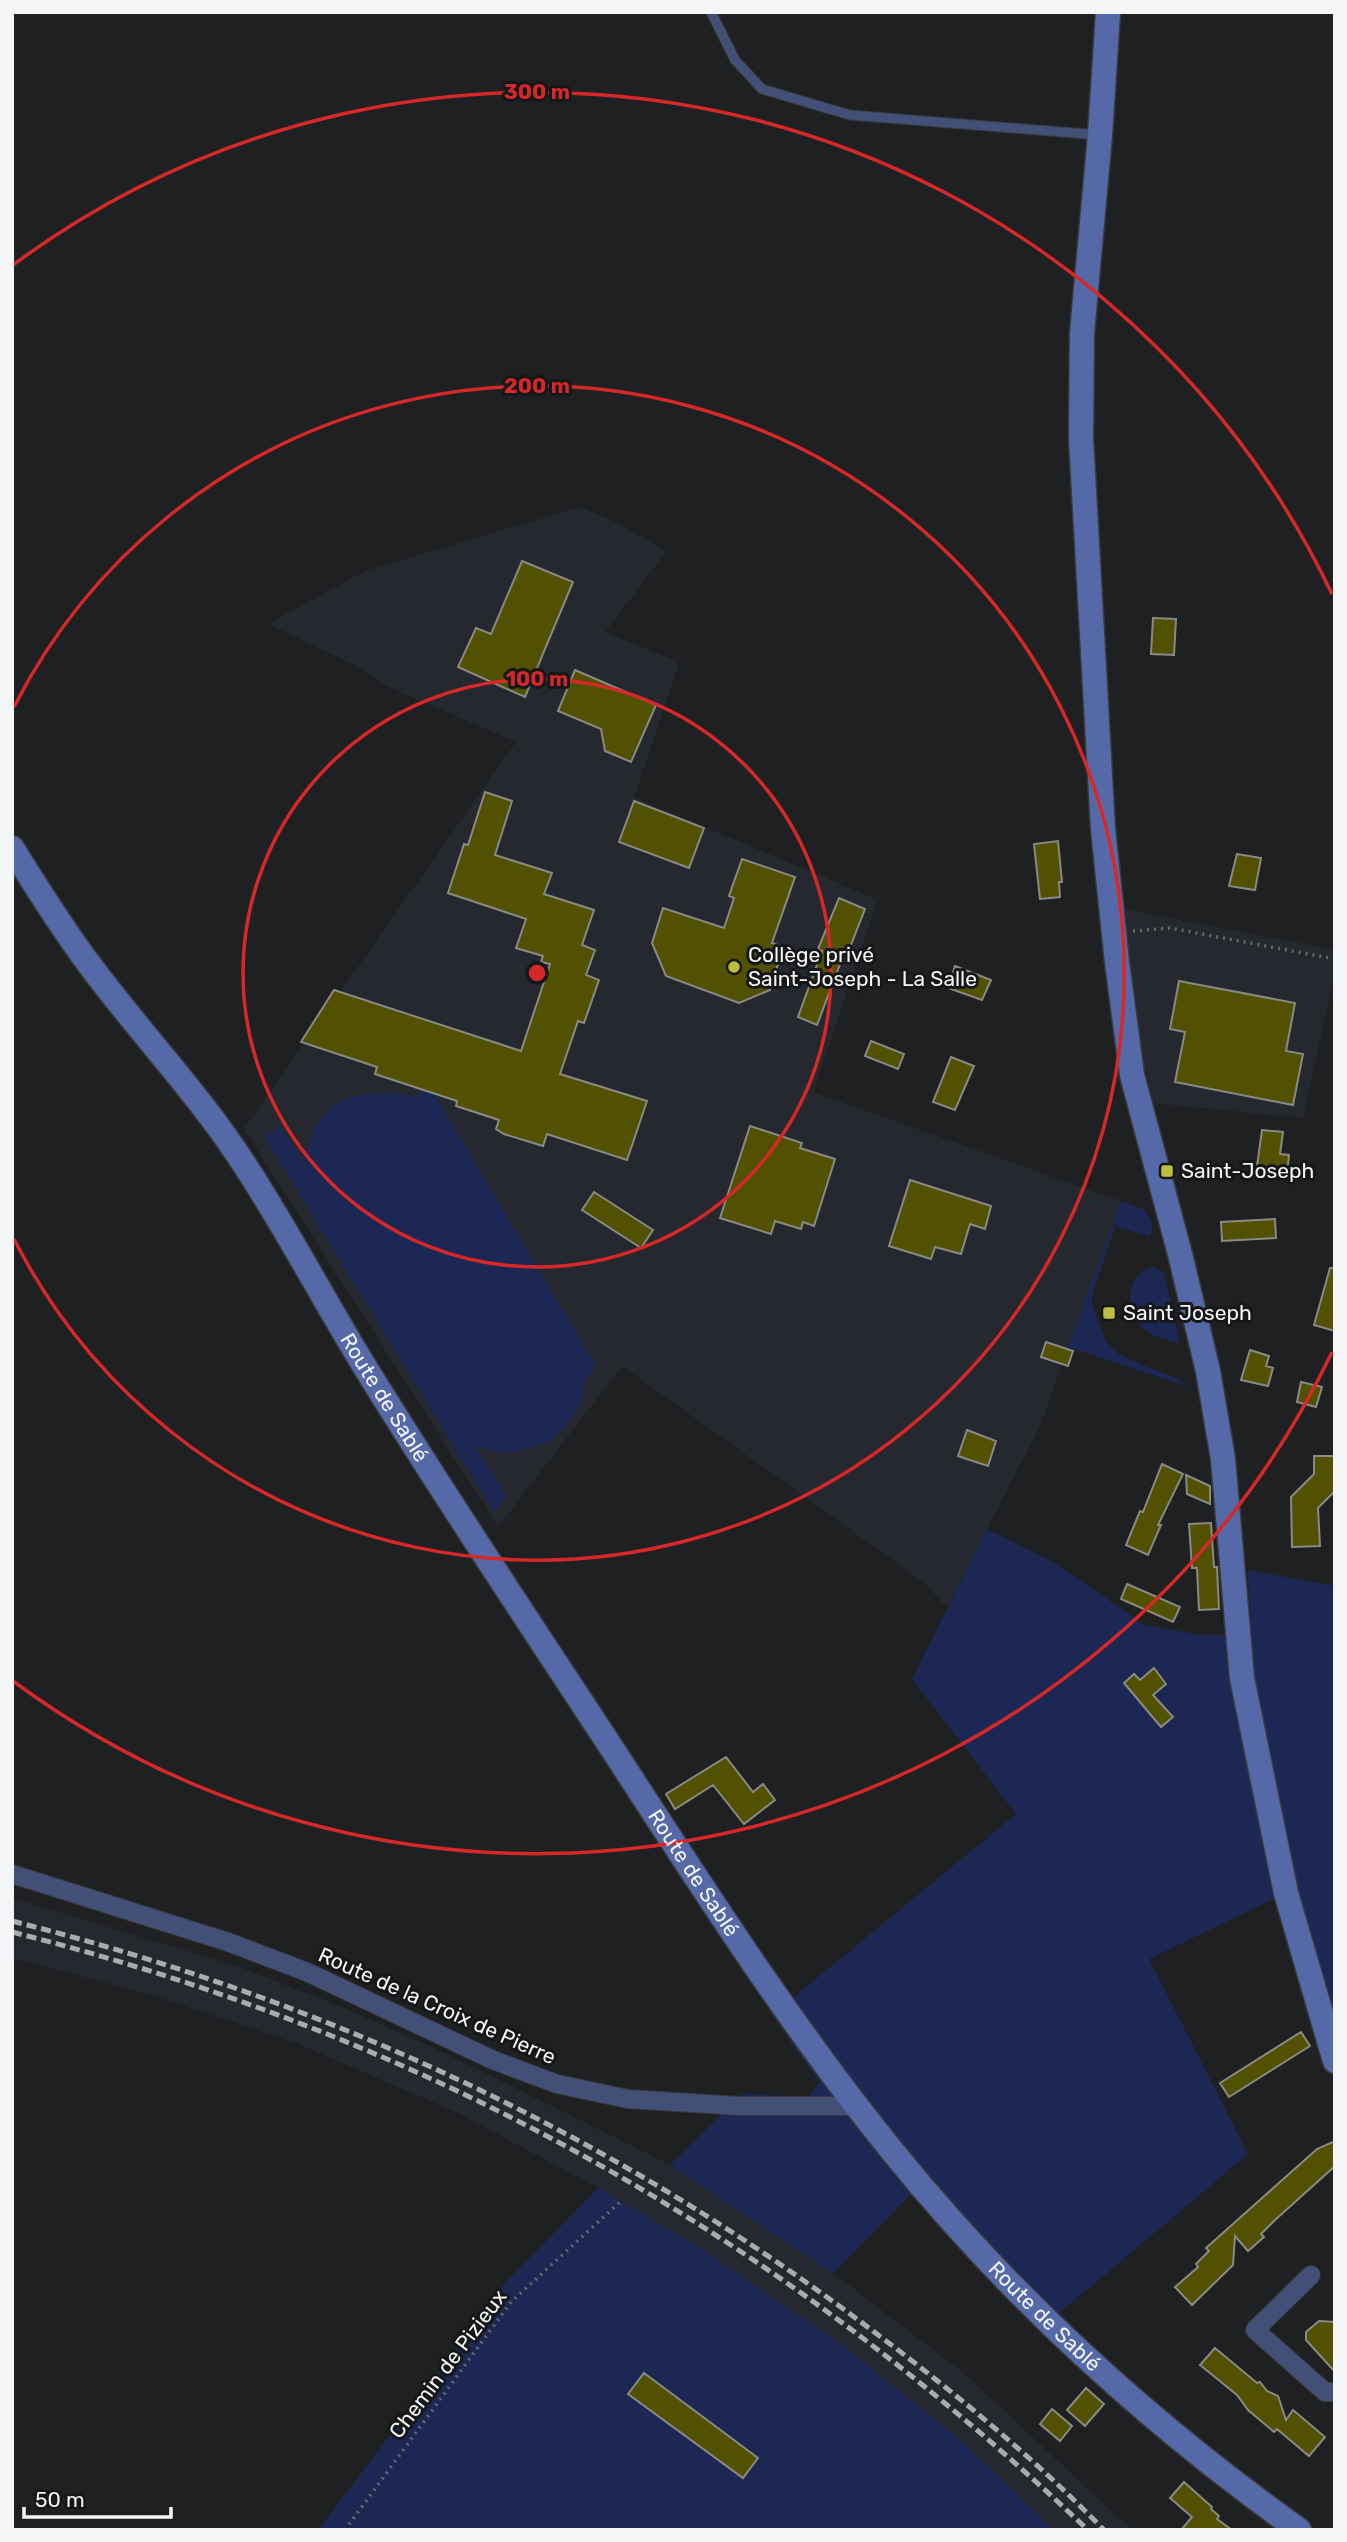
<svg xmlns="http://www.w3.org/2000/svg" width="1347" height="2542" viewBox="0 0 1347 2542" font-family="Rubik,sans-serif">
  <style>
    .built { fill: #25282f }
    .green { fill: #1c2853 }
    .building { fill: #525101; stroke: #898986; stroke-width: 2 }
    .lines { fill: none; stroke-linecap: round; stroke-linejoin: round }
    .lane-casing { stroke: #393a3b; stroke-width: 11 }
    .street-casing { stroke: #393a3b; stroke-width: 20 }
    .secondary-casing { stroke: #393a3b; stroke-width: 27 }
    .path { stroke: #676869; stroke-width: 3.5; stroke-dasharray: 2 5; stroke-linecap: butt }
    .lane { stroke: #424f77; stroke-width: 9 }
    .street { stroke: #424f77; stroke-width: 18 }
    .secondary { stroke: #5569a8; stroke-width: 24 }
    .rail { stroke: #aaabac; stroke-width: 5; stroke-dasharray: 10 5; stroke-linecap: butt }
    .ring { fill: none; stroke: #d62828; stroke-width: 3.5 }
    .poi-dot { fill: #bfbe41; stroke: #161719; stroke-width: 2.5 }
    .labels { text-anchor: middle; stroke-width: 6; stroke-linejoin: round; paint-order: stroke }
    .poi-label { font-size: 21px; fill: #f4f5f6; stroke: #161719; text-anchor: start }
    .street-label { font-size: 21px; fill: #f4f5f6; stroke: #161719 }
    .centre { fill: #d62828; stroke: #161719; stroke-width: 3.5 }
    .ring-label { font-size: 21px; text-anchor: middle; font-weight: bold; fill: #d62828; stroke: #161719; stroke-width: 6; stroke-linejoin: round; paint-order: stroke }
  </style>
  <rect width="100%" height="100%" fill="#1f2022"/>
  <path class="built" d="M580 507 615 522 667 551 605 632 679 662 634 797 878 900 813 1092 1121 1201 1040 1426 947 1607 922 1581 622 1366 498 1527 244 1129 516 742 384 685 361 668 268 624 365 571Z
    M1124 909 1335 950V973L1303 1118 1153 1103 1133 1010Z
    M12 1898 237 1966 344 2008 445 2053 670 2165 833 2273 965 2374 1132 2530H1054L965 2444 846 2348 694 2244 598 2188 458 2113 296 2043 149 1994 12 1958Z"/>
  <path class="green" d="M429 1085 596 1366 585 1381 582 1398 573 1417 550 1441 527 1449 501 1453 475 1446 507 1497 494 1512 264 1136 281 1126 304 1162C307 1154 308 1144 312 1135 330 1090 376 1089 416 1097Z
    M1121 1201 1145 1210 1151 1221 1152 1232 1148 1236 1115 1226 1092 1294V1304L1102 1331 1107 1343 1117 1353 1139 1364 1179 1379 1189 1387 1068 1347Z
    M1154 1267 1164 1273 1180 1343C1167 1340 1154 1337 1144 1329 1124 1312 1124 1273 1154 1267Z
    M987 1529 1055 1563 1145 1625 1201 1635H1251L1248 1570 1335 1586V2061L1286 1893 1149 1959 1248 2154 1050 2321 915 2190 833 2273 670 2165 742 2094 808 2097 820 2083 772 2015 1016 1814 912 1679Z
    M598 2188 694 2244 846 2348 965 2444 1054 2530H318L506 2282Z"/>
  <path class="building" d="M522 561 573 582 525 697 458 667 476 628 491 634Z
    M1153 618 1176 619 1174 655 1151 654Z
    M575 670 656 705 631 762 605 751 601 729 558 711Z
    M485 792 512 801 495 855 552 873 544 894 594 910 582 945 595 950 586 975 599 980 584 1023 578 1021 560 1074 647 1101 627 1160 547 1134 543 1146 504 1134 496 1129 499 1120 456 1106 457 1101 375 1074 377 1067 301 1042 334 990 521 1051 550 964 541 962 543 956 516 948 526 919 448 893 464 844 468 845Z
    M634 801 704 828 689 868 619 842Z
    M1058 841 1062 882H1059L1060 897 1040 899 1034 844Z
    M1237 854 1261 858 1255 890 1229 886Z
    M742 859 795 877 772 943 783 947 770 990 739 1003 666 976 652 943 663 908 724 928 734 898 729 896Z
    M839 898 865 909 845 960 842 959 817 1025 798 1017 822 951 818 949Z
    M955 966 991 980 982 1000 948 988Z
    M1179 981 1295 1003 1286 1051 1303 1054 1293 1105 1175 1082 1185 1032 1170 1029Z
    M871 1041 904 1054 898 1069 865 1056Z
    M951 1057 974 1066 955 1110 933 1102Z
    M750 1126 802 1143 800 1148 835 1159 814 1226 803 1222 801 1229 775 1221 771 1234 720 1218Z
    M1262 1130 1283 1132 1280 1154 1289 1155 1287 1175 1278 1173 1277 1176 1256 1173Z
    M910 1180 991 1206 985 1229 970 1224 961 1254 935 1247 931 1259 889 1246Z
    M594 1192 653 1230 641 1248 582 1210Z
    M1275 1219 1276 1238 1222 1241 1221 1222Z
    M1330 1268H1335V1331L1314 1325Z
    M1046 1342 1073 1351 1068 1366 1041 1357Z
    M1250 1350 1269 1356 1266 1366 1273 1368 1268 1386 1241 1380Z
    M1301 1382 1322 1387 1316 1407 1297 1402Z
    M967 1430 996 1441 988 1466 958 1456Z
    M1314 1456H1335V1491L1318 1508 1320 1546 1292 1547 1291 1497 1314 1474Z
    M1162 1464 1183 1474 1158 1525H1161L1148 1555 1126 1545 1140 1511 1143 1512Z
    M1186 1475 1210 1486V1504L1187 1494Z
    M1211 1523 1214 1567H1217L1219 1609 1199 1610 1197 1568H1192L1189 1524Z
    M1127 1584 1180 1607 1173 1622 1121 1599Z
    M1154 1668 1166 1684 1153 1695 1173 1717 1161 1727 1124 1683 1134 1674 1140 1680Z
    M726 1757 753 1792 763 1784 775 1800 744 1824 713 1785 675 1809 666 1794Z
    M1301 2032 1310 2046 1229 2097 1220 2083Z
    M1335 2141V2166L1275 2220 1261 2234 1264 2237 1248 2251 1235 2236 1233 2265 1192 2305 1175 2287 1198 2267 1196 2264 1209 2251 1206 2248 1317 2149Z
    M1319 2321 1335 2322V2372L1306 2340V2332Z
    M1215 2348 1257 2383 1260 2382 1267 2391 1278 2396 1286 2420 1293 2410 1325 2437 1309 2456 1277 2429 1274 2432 1248 2410 1237 2395 1200 2365Z
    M644 2373 758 2458 743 2478 628 2394Z
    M1086 2388 1104 2404 1085 2426 1067 2410Z
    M1052 2409 1072 2426 1060 2441 1040 2424Z
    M1184 2482 1212 2507 1211 2509 1219 2516 1217 2519 1232 2530H1181L1192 2517 1170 2498Z"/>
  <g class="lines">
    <defs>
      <path id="lane" d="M711 12 735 60 762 89 850 115 1099 135"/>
      <path id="street" d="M12 1874 228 1942 307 1972 493 2060 557 2084 628 2099 740 2106H857
        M1311 2275 1255 2330 1325 2392H1335"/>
      <g id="secondary">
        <path d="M1108 12 1100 135 1082 333 1081 438 1103 829 1117 962 1132 1075 1180 1254 1208 1371 1223 1459 1242 1678 1286 1893 1335 2061"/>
        <path id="s1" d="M12 848C37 888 61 927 89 964 140 1033 200 1095 246 1167 293 1239 332 1316 378 1388 453 1509 533 1628 611 1747 701 1885 789 2024 893 2152 1009 2295 1149 2423 1299 2530"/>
      </g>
    </defs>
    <use href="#lane" class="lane-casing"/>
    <use href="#street" class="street-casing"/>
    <use href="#secondary" class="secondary-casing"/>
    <path class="path" d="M1133 931 1170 928 1335 959
      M345 2530 511 2302 621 2201"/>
    <use href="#lane" class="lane"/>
    <use href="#street" class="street"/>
    <use href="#secondary" class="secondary"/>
    <path class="rail" d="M12 1921C329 2001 612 2134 873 2331 954 2392 1033 2457 1104 2530
      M12 1932C431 2038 775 2233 1088 2530"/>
  </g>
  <g class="ring">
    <circle cx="537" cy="973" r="294"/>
    <path d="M14 707A587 587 0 1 1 14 1239"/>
    <path d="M1332 1352A881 881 0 0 1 13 1681M13 265A881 881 0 0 1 1332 594"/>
  </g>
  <g class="poi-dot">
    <circle cx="734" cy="967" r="7"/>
    <rect x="1160" y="1164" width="14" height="14" rx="3.5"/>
    <rect x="1102" y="1306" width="14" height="14" rx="3.5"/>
  </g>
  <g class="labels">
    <g class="poi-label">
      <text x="748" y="962">Collège privé<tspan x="748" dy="24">Saint-Joseph - La Salle</tspan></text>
      <text x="1181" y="1178">Saint-Joseph</text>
      <text x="1123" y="1320">Saint Joseph</text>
    </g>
    <g class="street-label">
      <text dy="7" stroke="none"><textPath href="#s1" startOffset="665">Route de Sablé</textPath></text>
      <text dy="7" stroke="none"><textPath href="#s1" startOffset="1232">Route de Sablé</textPath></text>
      <text transform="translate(437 2006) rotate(24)" y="7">Route de la Croix de Pierre</text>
      <text dy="7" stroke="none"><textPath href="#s1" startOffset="1799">Route de Sablé</textPath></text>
      <text transform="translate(448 2364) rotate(-53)" y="7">Chemin de Pizieux</text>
    </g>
  </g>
  <circle cx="537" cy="973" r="10" class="centre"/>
  <g class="ring-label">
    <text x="537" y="99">300 m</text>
    <text x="537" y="393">200 m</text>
    <text x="537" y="686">100 m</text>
  </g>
  <rect width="1347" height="2542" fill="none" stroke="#f4f5f6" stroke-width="28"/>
  <path d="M24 2507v10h147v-10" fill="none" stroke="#f4f5f6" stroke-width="3.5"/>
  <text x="35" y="2507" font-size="21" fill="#f4f5f6" stroke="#161719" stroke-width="5" paint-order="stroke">50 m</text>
</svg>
